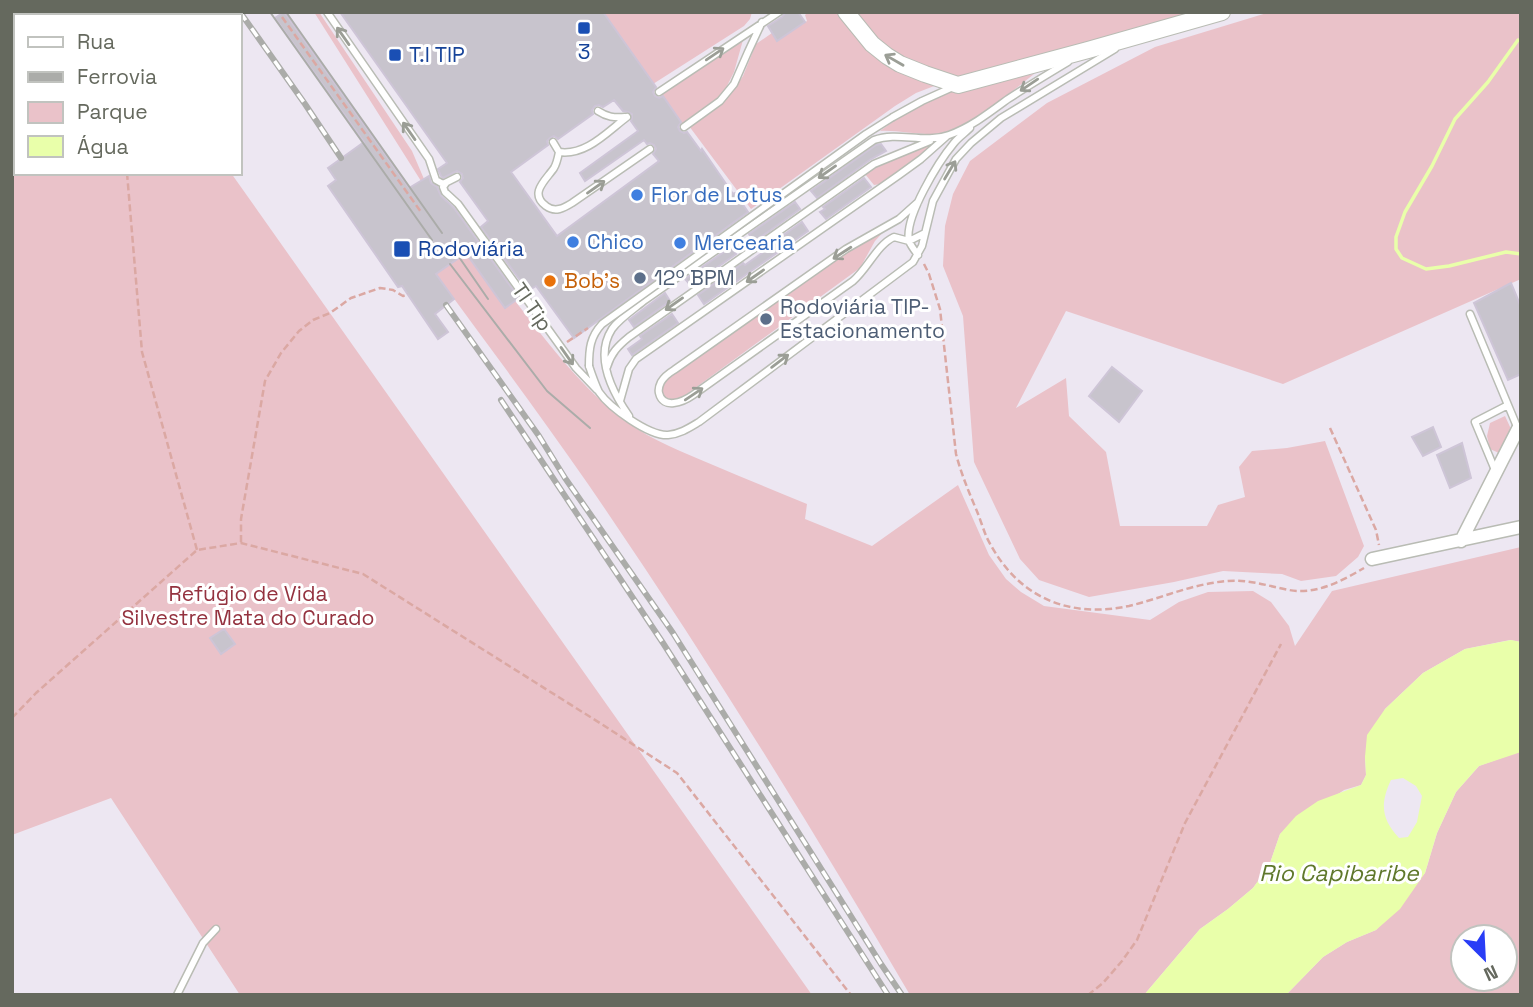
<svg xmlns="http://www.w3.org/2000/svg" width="1533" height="1007" viewBox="0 0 1533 1007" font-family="'Space Grotesk',sans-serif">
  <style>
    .green { fill: #eac2c9; fill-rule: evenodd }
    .water { fill: #e9ffaa; fill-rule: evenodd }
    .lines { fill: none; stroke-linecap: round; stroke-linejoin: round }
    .stream { stroke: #e9ffaa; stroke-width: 3.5 }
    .building { fill: #c8c4cd; stroke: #cec5d7; stroke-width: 2; fill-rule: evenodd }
    .service-casing { stroke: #b9bcb4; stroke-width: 9 }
    .minor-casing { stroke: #b9bcb4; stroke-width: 15 }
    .tertiary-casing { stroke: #b9bcb4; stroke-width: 18 }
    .path { stroke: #dba8a3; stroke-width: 2.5; stroke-dasharray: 7 3.5; stroke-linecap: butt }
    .service { stroke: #fff; stroke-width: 6 }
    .minor { stroke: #fff; stroke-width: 12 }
    .tertiary { stroke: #fff; stroke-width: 16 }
    .tram { stroke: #abaca9; stroke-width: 2 }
    .rail-casing { stroke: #abaca9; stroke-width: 6 }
    .rail { stroke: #fff; stroke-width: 3.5; stroke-dasharray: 10; stroke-linecap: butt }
    .service-bridge-casing { stroke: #b9bcb4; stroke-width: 9; stroke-linecap: butt }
    .service-bridge { stroke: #fff; stroke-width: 6 }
    .oneway { stroke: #9b9e96 }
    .transit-dot { fill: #1a4fb4; stroke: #fff; stroke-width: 2.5 }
    .shop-dot { fill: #3f7fe0; stroke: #fff; stroke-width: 2.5 }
    .service-dot { fill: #5c6f8a; stroke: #fff; stroke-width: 2.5 }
    .food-dot { fill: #e8710a; stroke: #fff; stroke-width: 2.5 }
    .labels { text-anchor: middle; stroke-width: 6; stroke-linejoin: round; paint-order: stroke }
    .transit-label { font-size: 21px; fill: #164399; stroke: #fff; text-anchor: start }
    .shop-label { font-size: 21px; fill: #366cbe; stroke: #fff; text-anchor: start }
    .service-label { font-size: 21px; fill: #4e5e75; stroke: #fff; text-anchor: start }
    .food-label { font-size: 21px; fill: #c56008; stroke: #fff; text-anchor: start }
    .street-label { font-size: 21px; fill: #65695e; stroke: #fff }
    .park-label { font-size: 21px; fill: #94323f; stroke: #fff }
    .water-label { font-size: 23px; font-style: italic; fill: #5f782b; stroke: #fff }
  </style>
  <rect width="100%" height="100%" fill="#ede7f2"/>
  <path class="green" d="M12 12H117L120 16H16V173H231L812 995H240L111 798 12 835Z
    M314 12H319L412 151 424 179 421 181Z
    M603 12H752L750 19 744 26 653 84Z
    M808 12H840L844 20 942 83 916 93 895 106 751 209 689 126 731 94 743 76 756 44 772 33 777 40 807 21 805 15Z
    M854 12H1208L959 77 898 56 869 34Z
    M1270 12H1521V279L1283 384 1066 311 1016 408 1066 378 1069 416 1106 452 1120 526H1207L1218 505 1245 497 1239 467 1252 451 1287 448 1325 441 1364 546 1358 557 1336 576 1301 581 1282 574 1223 571 1174 582 1089 597 1039 580 1020 559 974 462 963 316 943 266 945 226 953 194 970 161 1047 103 1155 47Z
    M743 40 734 72 723 94 682 124 661 94Z
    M1034 74C1010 93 966 131 935 134 917 135 898 130 880 131 904 113 929 98 958 89 981 81 1010 78 1034 74Z
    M936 142 923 154 881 184 874 185 865 174 877 166Z
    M886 229 875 241 860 268 680 399C665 400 658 397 664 381L848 251Z
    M466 253 505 307 515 301C549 344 582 389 627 422 653 441 683 452 713 465 744 478 775 491 807 504L805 519 872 546 958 485 989 555 1006 579 1021 592 1044 606 1150 620 1179 602 1208 592 1253 591 1271 602 1289 626 1295 646 1332 591 1521 547V642L1510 640 1465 649 1423 673 1385 709 1365 757 1366 775 1361 785 1344 790 1280 834 1269 866 1253 888 1228 909 1200 929 1144 995H910C808 821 702 650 588 484 539 413 487 344 436 274Z
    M1505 416 1511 429 1499 453 1490 449 1487 436 1490 423Z
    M1518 752H1521V995H1286L1323 957 1347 942 1376 930 1425 873 1437 833 1456 792 1479 766ZM1463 937H1505V979H1463Z"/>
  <path class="water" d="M1511 640 1521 642V752L1479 766 1456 792 1437 833 1425 873 1400 909 1376 930 1347 942 1323 957 1286 995H1144L1200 929 1228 909 1253 888 1269 866 1280 834 1296 816 1318 801 1361 785 1366 775 1365 757 1367 735 1385 709 1423 673 1465 649ZM1403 778 1416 786 1422 796 1417 822 1408 837 1399 838C1381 819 1380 803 1391 780Z"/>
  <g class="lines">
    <path class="stream" d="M1518 40 1488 82 1455 119 1432 166 1405 212 1396 237V249L1402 258 1426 269 1449 266 1506 252 1521 254"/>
  </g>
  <path class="building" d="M284 12 409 188 429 176 431 183 437 187 441 196 454 208 519 298 505 308 466 253 436 274 454 299 435 314 448 332 438 339 402 286 398 287 328 186 336 180 328 168 364 142 275 18Z
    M340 12H603L656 87 653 92 655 96 659 98 663 96 681 122 678 127 680 131 684 133 687 132 701 151 702 149 733 194 735 193 748 212 574 338 536 286 528 291 481 227 488 221 460 182 463 178 462 174 457 171 443 178 441 176 438 169 447 163ZM614 100 623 111 628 112 632 114V118L631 121 638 131 580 173 585 181 644 140 647 144 650 143 654 145 656 149 653 154 659 161 557 236 511 172 548 145 547 141 550 138 554 136 558 139 593 114 592 110 595 106 599 105 603 107Z
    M786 12H798L805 22 777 41 768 26 782 17Z
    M881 144 886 151 871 159 817 198 811 191 876 145Z
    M864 178 871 187 826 219 820 212 825 209 823 207Z
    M795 202 800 209 754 242 749 234Z
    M802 222 808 231 704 304 698 295 743 263 745 265 762 253 761 251Z
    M731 247 736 254 691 286 685 279Z
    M1511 283 1521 307V374L1508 380 1474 303Z
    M665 293 670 301 634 327 629 320Z
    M672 314 678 323 632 355 628 349 642 339 640 336Z
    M1112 367 1142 391 1119 422 1089 396Z
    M1433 427 1441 447 1423 456 1412 437Z
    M1462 443 1471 478 1450 488 1437 455Z
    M224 629 235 644 221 654 210 638Z"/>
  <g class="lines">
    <defs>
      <path id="service" d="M327 12 429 159 436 180 443 184 457 177
        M659 92 779 12
        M598 111C607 117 614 118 625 117
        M893 117 922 101 953 87
        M684 127 720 101 734 84 748 52 762 22
        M553 142 559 152C586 156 607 132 627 117
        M559 152C558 157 557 163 554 168 547 179 528 193 546 206 555 213 564 208 572 203L650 149
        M446 183 443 187 445 192 458 204 576 368 597 390
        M918 202 899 219 846 249 674 370C669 373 664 377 661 382 659 386 658 389 659 393 663 410 683 402 693 395L853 281C868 268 877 245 894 237L909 241 925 233
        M918 255C915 251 911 246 909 241 904 217 939 161 954 143 959 137 965 133 970 128
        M1470 314 1518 429
        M589 366C592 375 595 384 599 392 610 408 649 436 668 435 680 434 689 428 699 422L913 262 922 246 933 201 956 159 971 143 1001 118 1115 49
        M607 367C611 353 618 346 629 337L874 164 930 141
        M620 401 629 369 636 359 899 175 921 159 947 136
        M629 416C613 393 594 357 612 329 620 318 634 309 645 300L874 140C898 131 924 144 949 135 971 127 989 113 1008 99 1028 86 1048 74 1068 62
        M1495 470 1475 422 1508 405
        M177 995 203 943 216 929"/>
      <path id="minor" d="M1461 541 1518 429H1521
        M1372 559 1521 527"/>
      <path id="tertiary" d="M846 12 872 44 887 56 900 64 925 74 958 85 1088 50 1222 12"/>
    </defs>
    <use href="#service" class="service-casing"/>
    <use href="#minor" class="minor-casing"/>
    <use href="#tertiary" class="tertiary-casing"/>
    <path class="path" d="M94 12 96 16
      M282 17 421 212
      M127 173 142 352 197 550
      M924 264 929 274 940 309 956 454C961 473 968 490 976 509 980 518 983 529 987 538 1016 596 1066 619 1129 606 1162 598 1192 584 1227 581 1248 579 1268 586 1289 590 1316 595 1342 581 1364 568
      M567 342 588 328
      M1330 428 1376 530 1379 545
      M241 542V519L265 381 281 353 299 331 313 320 330 313 351 298 380 288 393 290 403 296 408 294
      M12 718 36 693 197 550 241 543 363 574 603 725 677 773 851 995
      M1088 995 1103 983 1122 961 1137 940 1185 823 1281 644"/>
    <use href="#service" class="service"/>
    <use href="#minor" class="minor"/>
    <use href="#tertiary" class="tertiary"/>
    <path class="tram" d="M270 12 432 240
      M286 12 442 233
      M459 257 488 299
      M450 264 547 391 590 428"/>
    <defs>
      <path id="rail" d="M240 12 305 104 341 158
        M446 305 539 436 565 478 673 633 881 964 902 995
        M501 400 663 643 888 995"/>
    </defs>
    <use href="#rail" class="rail-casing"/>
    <use href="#rail" class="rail"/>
    <defs>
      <path id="service-bridge" d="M589 366C589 349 590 337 602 324L866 134 893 117"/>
    </defs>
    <use href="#service-bridge" class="service-bridge-casing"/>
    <use href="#service-bridge" class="service-bridge"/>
  </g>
  <defs><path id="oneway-shaft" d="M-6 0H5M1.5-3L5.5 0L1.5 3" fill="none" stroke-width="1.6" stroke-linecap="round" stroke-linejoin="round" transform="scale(1.75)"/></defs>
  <g class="oneway">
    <use href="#oneway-shaft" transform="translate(343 36) rotate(-125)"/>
    <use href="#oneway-shaft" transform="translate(715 54) rotate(-34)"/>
    <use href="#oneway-shaft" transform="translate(894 60) rotate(-150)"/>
    <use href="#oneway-shaft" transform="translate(1029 85) rotate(146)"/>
    <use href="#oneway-shaft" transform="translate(409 131) rotate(-125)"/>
    <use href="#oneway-shaft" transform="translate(950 170) rotate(-59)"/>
    <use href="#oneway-shaft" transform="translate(827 172) rotate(145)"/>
    <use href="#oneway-shaft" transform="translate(596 187) rotate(-35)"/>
    <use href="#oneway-shaft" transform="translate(842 253) rotate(147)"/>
    <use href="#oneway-shaft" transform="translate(755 276) rotate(145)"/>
    <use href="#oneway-shaft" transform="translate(674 304) rotate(145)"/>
    <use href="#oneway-shaft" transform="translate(567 356) rotate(55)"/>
    <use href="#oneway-shaft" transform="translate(780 361) rotate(-37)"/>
    <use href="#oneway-shaft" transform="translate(694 394) rotate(-34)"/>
  </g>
  <g class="transit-dot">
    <rect x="577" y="21" width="14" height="14" rx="3.5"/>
    <rect x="388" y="48" width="14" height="14" rx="3.5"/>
    <rect x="393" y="240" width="18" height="18" rx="3.5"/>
  </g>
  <g class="shop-dot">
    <circle cx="637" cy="195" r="7"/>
    <circle cx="573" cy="242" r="7"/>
    <circle cx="680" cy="243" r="7"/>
  </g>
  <g class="service-dot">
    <circle cx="640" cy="278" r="7"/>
    <circle cx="766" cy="319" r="7"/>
  </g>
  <circle class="food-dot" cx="550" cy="281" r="7"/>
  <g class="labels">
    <g class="transit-label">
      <text x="584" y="59" text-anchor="middle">3</text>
      <text x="409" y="62">T.I TIP</text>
      <text x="418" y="256">Rodoviária</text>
    </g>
    <g class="shop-label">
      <text x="651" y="202">Flor de Lotus</text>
      <text x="587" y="249">Chico</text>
      <text x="694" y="250">Mercearia</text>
    </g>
    <g class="service-label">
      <text x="654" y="285">12º BPM</text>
      <text x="780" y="314">Rodoviária TIP-<tspan x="780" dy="24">Estacionamento</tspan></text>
    </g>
    <g class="food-label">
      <text x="564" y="288">Bob's</text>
    </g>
    <g class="street-label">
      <text transform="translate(532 307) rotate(55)" y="7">TI Tip</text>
    </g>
    <g class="park-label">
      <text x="248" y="601">Refúgio de Vida<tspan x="248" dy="24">Silvestre Mata do Curado</tspan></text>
    </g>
    <g class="water-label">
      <text x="1339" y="881">Rio Capibaribe</text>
    </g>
  </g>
  <rect width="1533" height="1007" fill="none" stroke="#65695e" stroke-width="28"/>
  <rect x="14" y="14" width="228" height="161" fill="#ffffff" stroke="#c1c3bf" stroke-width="2"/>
  <rect x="28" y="37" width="35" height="10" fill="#ffffff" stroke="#c1c3bf" stroke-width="2"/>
  <text x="77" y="49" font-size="21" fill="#65695e">Rua</text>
  <rect x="28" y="72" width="35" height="10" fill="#abaca9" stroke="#c1c3bf" stroke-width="2"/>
  <text x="77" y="84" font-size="21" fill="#65695e">Ferrovia</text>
  <rect x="28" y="102" width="35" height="21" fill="#eac2c9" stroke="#c1c3bf" stroke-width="2"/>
  <text x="77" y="119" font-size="21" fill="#65695e">Parque</text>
  <rect x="28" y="136" width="35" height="21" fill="#e9ffaa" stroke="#c1c3bf" stroke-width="2"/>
  <text x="77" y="154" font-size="21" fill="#65695e">Água</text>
  <g transform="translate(1484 958) rotate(156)"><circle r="33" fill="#ffffff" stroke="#c1c3bf" stroke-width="2"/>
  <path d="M0-5L12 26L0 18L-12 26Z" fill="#293df6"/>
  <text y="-10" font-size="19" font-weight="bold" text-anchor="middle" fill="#65695e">N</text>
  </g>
</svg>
